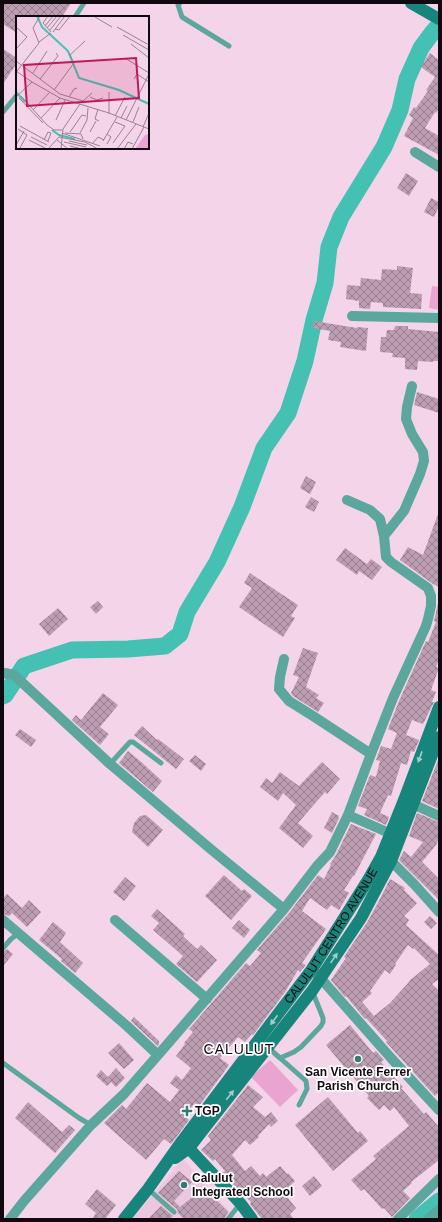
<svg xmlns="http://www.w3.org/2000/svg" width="442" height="1222" viewBox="0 0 442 1222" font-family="Arial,sans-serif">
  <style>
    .built { fill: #edc6df }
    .pitch { fill: #e9a4d1 }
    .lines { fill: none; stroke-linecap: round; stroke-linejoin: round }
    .river { stroke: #45c1b4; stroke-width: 17 }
    .building { fill: url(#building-cross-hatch); fill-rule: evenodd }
    .lane { stroke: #5ba69d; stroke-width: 5 }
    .street { stroke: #5ba69d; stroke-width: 10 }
    .secondary { stroke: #17857b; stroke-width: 12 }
    .oneway { fill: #a2ceca }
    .poi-dot { fill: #347b73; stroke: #fff; stroke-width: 1.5 }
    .labels { text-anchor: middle; stroke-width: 3.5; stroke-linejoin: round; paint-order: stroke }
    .street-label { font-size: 12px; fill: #12080f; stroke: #fff }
    .poi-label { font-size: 12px; font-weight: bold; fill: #12080f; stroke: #fff; text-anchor: start }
    .quarter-label { font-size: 14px; letter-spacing: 1px; fill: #12080f; stroke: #fff }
    .inset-river { fill: none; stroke: #45c1b4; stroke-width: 2 }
    .inset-road { fill: none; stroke: #9a8291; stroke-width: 1 }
    .view { fill: #c2185b; fill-opacity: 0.15; stroke: #c2185b; stroke-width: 2 }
    .inset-edge { fill: none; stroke: #12080f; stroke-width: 2 }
  </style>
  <defs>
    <pattern id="building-cross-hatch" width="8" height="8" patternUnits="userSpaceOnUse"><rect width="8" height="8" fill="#bc9db1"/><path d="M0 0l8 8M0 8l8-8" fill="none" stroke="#977e8e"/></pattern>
  </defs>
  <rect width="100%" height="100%" fill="#f4d4e8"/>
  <path class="built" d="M183 1159 230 1212 236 1219H132Z"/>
  <path class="pitch" d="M432 286 439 287V310L429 308Z
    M270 1060 298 1090 280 1107 251 1077Z"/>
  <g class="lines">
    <path class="river" d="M3 696 5 695 24 666 72 650 128 649 165 646 180 634 187 612 217 562 242 507 264 448 288 413 305 361 314 320 325 283 329 247 341 217 384 147 400 110 407 79 421 48 432 33 439 25
      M417 1219 439 1201"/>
  </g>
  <path class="building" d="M3 3H71L62 17H17V33L3 24Z
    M3 49 17 58V63L3 84Z
    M430 53 439 60V109L436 113 435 112 425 128 439 136V155L404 136 413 118 409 115 414 107 416 108 428 91 426 90 435 77 421 67Z
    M406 173 418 181 409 196 397 188Z
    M431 198 439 202V206L434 217 424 212Z
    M397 266 413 268 410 293 422 294 421 309 383 307V303L371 302 370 309 359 308V301L346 299 347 285 360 286 361 278 381 280 382 269 397 270Z
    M314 321 357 328V327L368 328 366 351 340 347 341 342 328 340 330 331 313 328Z
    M395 326H408V329L439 332V361H433V362L418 361 417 370 405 369V358L392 357 393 353 380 352 381 337H386L387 330H394Z
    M417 392 439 399V413L414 405Z
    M306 476 316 482 310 494 300 488Z
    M311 497 319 502 314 512 305 507Z
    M438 514H439V587L433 584 400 560 408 547 423 555Z
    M345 548 367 564 371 559 382 567 372 580 359 571 357 575 336 560Z
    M250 573 298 605 291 616 295 618 283 637 239 607 252 588 244 583Z
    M439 599V659L436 667 439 668 431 690 436 692 432 702H434L423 724 412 720 406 735 419 740 414 752 411 751 407 765 401 763 391 796 388 795 380 813 389 817 386 825 364 815 367 809 358 806 370 775 376 777 380 761 376 760 381 746 391 749 397 733 388 729 399 701 426 641 428 642 436 622 434 621Z
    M98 601 103 607 96 614 90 607Z
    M58 608 68 619 49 636 39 624Z
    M303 648 318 653 306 687 319 695 316 698 324 703 318 712 293 696 291 693 299 677 293 675Z
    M103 693 118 705 100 727 109 734 100 745 72 720 76 715 81 720Z
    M142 726 157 740 158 739 184 759 176 769 134 735Z
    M20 729 36 740 31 747 15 735Z
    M128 751 139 760 162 781 153 792 119 763Z
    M195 755 206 764 201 771 189 761Z
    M439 758V809L422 801Z
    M322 762 340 779 327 794 325 792 298 823 313 836 303 848 279 828 296 805 283 793 278 801 260 787 266 778 272 783 280 772 299 786Z
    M332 812 339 816 338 818H339L332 833 324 828Z
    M417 813 439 822V839L436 845 422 862 439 879V900L399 860 404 851 411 857 423 842 409 836Z
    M146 815 163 830 148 847 132 832 134 823 140 816Z
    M351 824 376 834 354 876H353L344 890 349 893 339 910 331 905 327 910 310 898 302 911 326 929 302 963 306 965 300 972 298 970 285 992 253 1035 252 1034 245 1042 238 1037 220 1058 229 1065 199 1106 195 1103 184 1116 189 1120 171 1144 164 1139 146 1160 104 1123 122 1105 126 1109 147 1083 170 1102 179 1090 170 1083 176 1075 182 1080 191 1068 176 1056 185 1044 184 1043 193 1032 189 1029 246 963 250 966 261 953 257 950 289 913 318 875 324 879 331 865 330 864 336 855Z
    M224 875 242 891 244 889 252 896 231 920 205 896Z
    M125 877 136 886 124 901 113 892Z
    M390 879 405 888 404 890 417 903 404 916 409 920 406 925 439 955V979L432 984 439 991V1092L435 1096 386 1042 387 1041 377 1030 366 1018 365 1019 346 996 345 997 331 980 346 958 344 957 368 921 380 899ZM408 945 413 949 414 948 430 964 409 981V982L390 1003 374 1016 362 1002 372 993 370 991 385 970 390 974 396 965 395 964Z
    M7 894 22 908 29 900 41 912 27 927 12 913 9 916 3 914V898Z
    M157 909 185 934 183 936 197 949 201 945 217 960 197 982 176 964 183 956 153 930 159 923 151 916Z
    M430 916 437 923 431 929 424 922Z
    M239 920 250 930 244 938 232 928Z
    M53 922 66 933 60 942 83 963 75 973 61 961 62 959 39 940Z
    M7 949 13 954 3 966V952Z
    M134 1017 159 1041V1044L158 1046 131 1021Z
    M350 1025 373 1053 376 1051 384 1060 381 1062 403 1087 401 1088 424 1114 426 1112 439 1127V1160L411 1182 412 1183 403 1191 410 1198 392 1217 384 1208 382 1209 364 1189 361 1191 351 1180 376 1159 373 1156 409 1126 394 1107 390 1111 384 1105 379 1110 367 1098 369 1096 326 1045Z
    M119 1043 134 1060 124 1069 108 1053Z
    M116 1068 125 1078 116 1087 111 1082 107 1086 96 1076 101 1070 108 1077Z
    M248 1085 263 1097 253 1107 265 1117 271 1112 278 1121 271 1127 269 1124 258 1136 259 1137 250 1145 245 1140 232 1155 245 1171 251 1166 260 1176 263 1173 266 1177 280 1166 287 1174 288 1173 295 1181 283 1192 296 1208 290 1214 294 1219H262L250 1204 251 1202 222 1173 225 1171 215 1159 213 1161 201 1150 211 1140 208 1136Z
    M328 1097 358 1133 360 1131 368 1141 333 1171 295 1125Z
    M28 1102 62 1132 69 1125 75 1130 55 1153 15 1118Z
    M179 1171 192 1182 174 1201 180 1207 201 1190 202 1191 205 1189 228 1212 224 1219H184L178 1213 177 1209 158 1193Z
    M314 1176 322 1186 310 1196 302 1186Z
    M97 1189 116 1205 105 1219H92L96 1213 85 1204Z
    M161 1206 173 1216 170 1219H148Z"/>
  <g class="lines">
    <path class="lane" d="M180 3 178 5 182 17 229 46
      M75 17 84 3
      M3 112 17 95
      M110 764 130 742H133L161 763
      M3 948 11 939 19 933
      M266 1049 272 1051 280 1058 294 1052 301 1047 321 1026 323 1022V1018L313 993
      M280 1058 306 1081 307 1089 299 1105
      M3 1063 79 1118 91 1125
      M148 1189 174 1212
      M228 1219 240 1204"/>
    <path class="street" d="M415 152 439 167
      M352 316 439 318
      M384 536 404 511 420 474 424 461 423 452 412 434 406 419 407 407 412 386
      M284 659 280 677 279 689 289 701 313 716 371 754
      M3 674 5 673 14 675 110 764 213 851 284 909
      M406 801 439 816
      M348 815 396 836
      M386 859 391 861 414 884 439 912
      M3 920 127 1026 158 1055
      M115 920 207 999
      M316 973 391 1058 439 1110
      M10 1219 24 1201 91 1125 124 1094 158 1055 284 909 317 866 330 852 348 815 371 754 393 698 426 626 428 619 431 606V596L428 588 391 562 386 557 384 536 380 519 370 510 347 500
      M398 1219 439 1179
      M428 1219 439 1210"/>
    <g class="secondary">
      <path d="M411 3 439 19"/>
      <path d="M184 1143 241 1204 252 1219"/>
      <path d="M175 1158 189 1148 202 1131 312 991 361 918 391 861 439 737"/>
      <path id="s1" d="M124 1219 148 1189 182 1141 312 969 368 880 381 857 404 800 439 707"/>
    </g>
  </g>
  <defs><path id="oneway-solid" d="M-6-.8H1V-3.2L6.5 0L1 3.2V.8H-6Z"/></defs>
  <g class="oneway">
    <use href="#oneway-solid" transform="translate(420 757) rotate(110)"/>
    <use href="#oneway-solid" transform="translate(334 958) rotate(-56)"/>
    <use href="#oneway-solid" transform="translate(274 1020) rotate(127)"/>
    <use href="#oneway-solid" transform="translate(230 1095) rotate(-52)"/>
  </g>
  <g class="poi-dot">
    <circle cx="358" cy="1059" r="4"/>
    <path d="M185 1105h4v4h4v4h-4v4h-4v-4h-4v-4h4z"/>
    <circle cx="184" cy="1185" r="4"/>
  </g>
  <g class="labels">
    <g class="street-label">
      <text dy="4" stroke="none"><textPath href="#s1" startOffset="351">CALULUT CENTRO AVENUE</textPath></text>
    </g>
    <g class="poi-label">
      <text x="358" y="1076" text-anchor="middle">San Vicente Ferrer<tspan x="358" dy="14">Parish Church</tspan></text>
      <text x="195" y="1115">TGP</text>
      <text x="192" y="1182">Calulut<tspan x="192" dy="14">Integrated School</tspan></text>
    </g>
    <g class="quarter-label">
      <text x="239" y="1054">CALULUT</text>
    </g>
  </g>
  <g transform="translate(16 16)">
    <rect width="133" height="133" fill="#f4d4e8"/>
    <path d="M133 118 132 133H119L129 119Z" fill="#e9a4d1"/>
    <path class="inset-river" d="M21 0 26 11 52 35 63 62 103 74 133 88M0 76 9 86M36 114 43 119 59 123"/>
    <path class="inset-road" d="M32 0 27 7 35 16M79 1 96 11M29 10 37 0M0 11 11 21 0 33M101 11 133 29M31 12 41 0M39 13 43 14 54 0M34 14 45 0M37 16 49 0M107 19 133 34M23 26 35 17M115 28 133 42M109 42 133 57M0 45 44 78 67 85 76 77M0 55 16 66M1 55 23 27 17 12 24 0M17 57 31 35M24 63 42 40 40 37M118 63 121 58 133 66M38 74 58 47 54 39 69 25M5 80 31 109 38 114H46M0 81 16 66 44 82 93 97 133 113M53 81 58 73 61 72M74 81 81 84 87 82M3 82 27 107M82 93 79 103 83 105M17 94 33 77M93 98V76M99 100 109 81M25 102 44 82M105 102 111 90M40 104 49 84M110 104 133 58M117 106 123 91M4 110 33 126M127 111 133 97M2 113 11 119 4 132M54 116 66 99 70 100M74 116 80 105M46 117 84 130M49 117 65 118 67 123M64 117 71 104 72 92M15 121 31 129M13 124 29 132M28 124 32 116 35 117 32 125M41 124 52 133M53 125 71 129M87 125 101 101M48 126 70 131M77 127 82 121 88 124M97 127 109 110 99 106M91 128 95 121 91 118M0 129 8 115M54 130 66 133M32 133 43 121 69 126 82 133M45 133 47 113 64 88M101 133 120 108M108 133 112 126 117 128M116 133 128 111"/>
    <path class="view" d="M120 42 123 82 11 90 8 49Z"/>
    <rect width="133" height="133" class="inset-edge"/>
  </g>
  <rect width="442" height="1222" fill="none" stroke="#12080f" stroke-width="8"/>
</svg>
